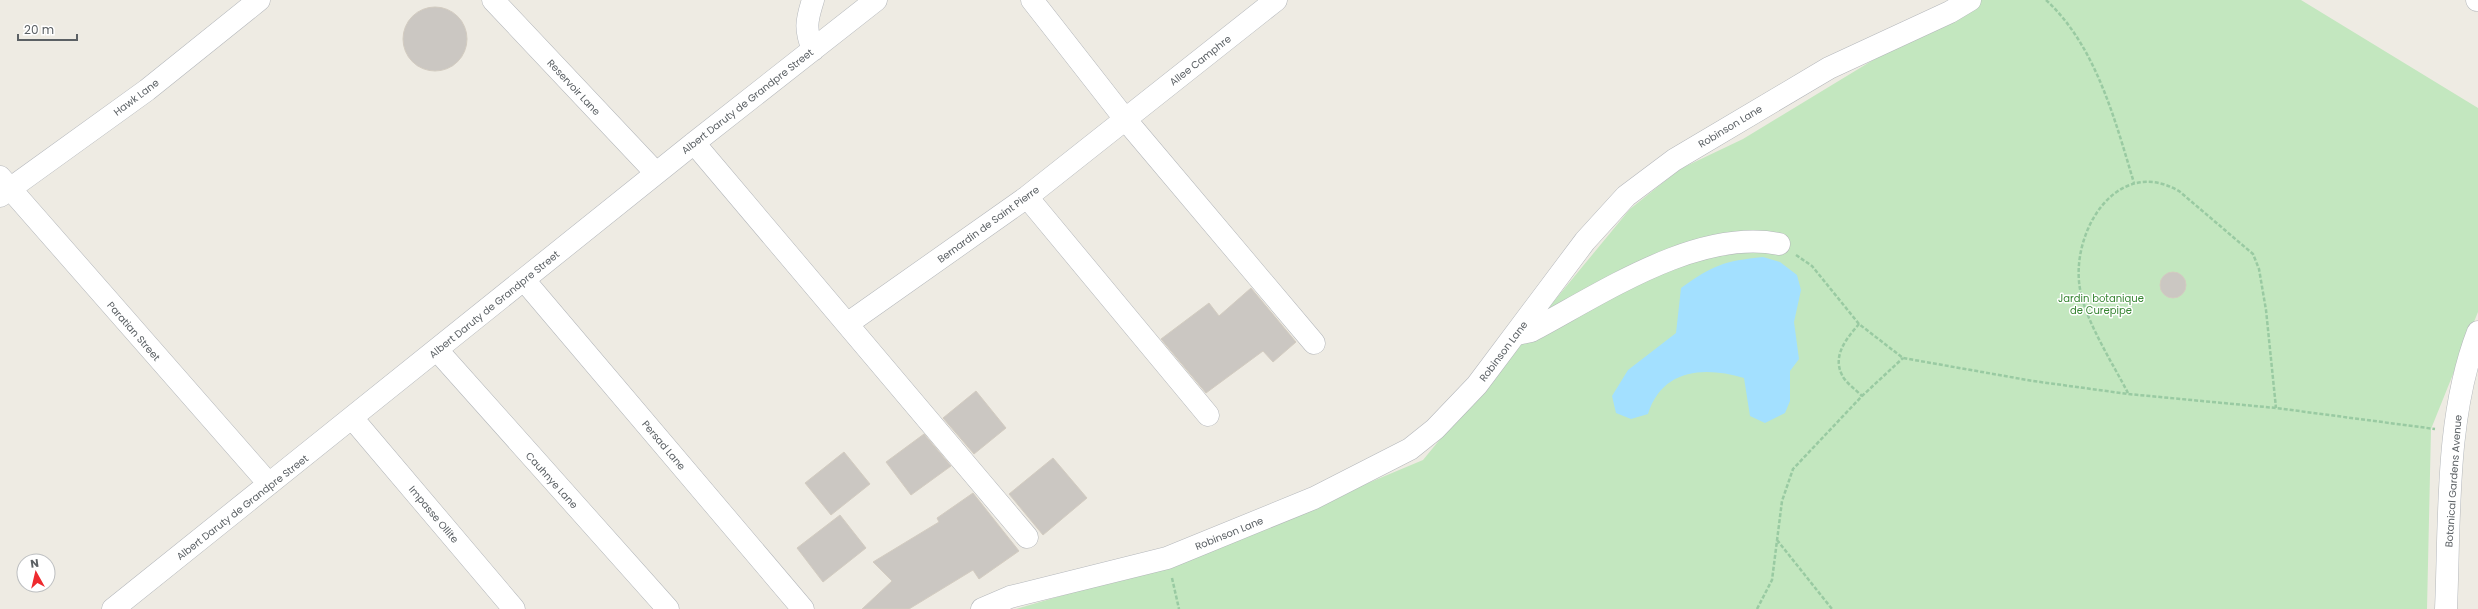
<svg xmlns="http://www.w3.org/2000/svg" width="2478" height="609" viewBox="0 0 2478 609" font-family="Poppins,sans-serif">
  <style>
    .green { fill: #c3e7bf }
    .water { fill: #a3e0ff }
    .building { fill: #cbc7c2; stroke: #d3ccc1 }
    .lines { fill: none; stroke-linecap: round; stroke-linejoin: round }
    .minor-casing { stroke: #b4b7bb; stroke-width: 23 }
    .path { stroke: #99caa2; stroke-width: 2.5; stroke-dasharray: 4 2; stroke-linecap: butt }
    .minor { stroke: #fff; stroke-width: 22 }
    .labels { text-anchor: middle; stroke-width: 3; stroke-linejoin: round; paint-order: stroke }
    .street-label { font-size: 10px; fill: #5b6064; stroke: #fff }
    .park-label { font-size: 10px; fill: #378532; stroke: #fff }
  </style>
  <rect width="100%" height="100%" fill="#eeebe3"/>
  <path class="green" d="M1972 0H2301L2478 108V312L2431 429 2427 609H1016L1187 559 1423 460 1630 209 1680 169 1743 139Z"/>
  <path class="water" d="M1763 257 1780 262 1797 275 1801 290 1794 322 1799 359 1790 371V401L1785 413 1765 423 1750 416 1744 378C1704 366 1662 369 1648 414L1631 419 1616 413 1612 396 1628 370 1676 333 1681 288C1713 265 1724 261 1763 257Z"/>
  <path class="building" d="M403 39a32 32 0 1 1 64 0a32 32 0 1 1-64 0Z
    M2160 285a13 13 0 1 1 26 0a13 13 0 1 1-26 0Z
    M1251 288 1296 342 1273 362 1263 351 1206 393 1161 339 1209 303 1219 316Z
    M976 391 1006 428 974 454 943 418Z
    M924 434 951 466 911 495 886 462Z
    M844 452 870 484 831 515 805 483Z
    M1053 458 1087 498 1043 535 1009 494Z
    M973 493 1019 551 979 579 973 570 909 609H862L892 581 873 562 939 522 937 518Z
    M840 515 866 548 823 582 797 548Z"/>
  <g class="lines">
    <defs>
      <path id="minor" d="M493 0 656 173
        M813 0C806 22 805 29 813 50
        M1032 0 1125 119 1314 343
        M2477 0H2478
        M694 143 1027 537
        M0 177 269 484
        M0 196 147 90 259 0
        M1027 197 1208 415
        M524 280 803 609
        M847 324 1027 197 1276 0
        M1517 334 1531 331C1601 294 1697 228 1779 244
        M437 350 668 609
        M353 419 514 609
        M113 609 694 143 876 0
        M982 609 1010 597 1167 558 1314 498 1410 449 1435 429 1477 385 1585 241 1626 196 1674 160 1829 68 1950 12 1970 0
        M2446 609C2450 519 2445 417 2478 332"/>
    </defs>
    <use href="#minor" class="minor-casing"/>
    <path class="path" d="M2046 0C2096 46 2115 120 2134 183
      M1796 255 1812 266 1859 324 1903 358 2033 381 2128 394 2276 408 2435 429
      M1859 324C1847 338 1832 355 1842 375 1845 382 1856 390 1862 396
      M2128 393C2113 364 2085 320 2080 289 2070 233 2116 155 2179 191L2253 254 2259 269 2266 310 2276 408
      M1777 540 1832 609
      M1172 578 1179 609
      M1757 609 1772 580 1782 501 1793 469 1862 396 1903 358"/>
    <use href="#minor" class="minor"/>
  </g>
  <g class="labels">
    <g class="street-label">
      <text transform="translate(1200 60) rotate(-38)" y="4">Allee Camphre</text>
      <text transform="translate(574 87) rotate(47)" y="4">Reservoir Lane</text>
      <text transform="translate(136 97) rotate(-37)" y="4">Hawk Lane</text>
      <text transform="translate(747 101) rotate(-38)" y="4">Albert Daruty de Grandpre Street</text>
      <text transform="translate(1730 126) rotate(-31)" y="4">Robinson Lane</text>
      <text transform="translate(988 224) rotate(-36)" y="4">Bernardin de Saint Pierre</text>
      <text transform="translate(494 304) rotate(-39)" y="4">Albert Daruty de Grandpre Street</text>
      <text transform="translate(134 331) rotate(49)" y="4">Paratian Street</text>
      <text transform="translate(1503 351) rotate(-53)" y="4">Robinson Lane</text>
      <text transform="translate(664 445) rotate(50)" y="4">Persad Lane</text>
      <text transform="translate(552 480) rotate(48)" y="4">Cauhnye Lane</text>
      <text transform="translate(2453 481) rotate(-86)" y="4">Botanical Gardens Avenue</text>
      <text transform="translate(242 507) rotate(-38)" y="4">Albert Daruty de Grandpre Street</text>
      <text transform="translate(434 514) rotate(50)" y="4">Impasse Ollite</text>
      <text transform="translate(1229 533) rotate(-22)" y="4">Robinson Lane</text>
    </g>
    <g class="park-label">
      <text x="2101" y="302">Jardin botanique<tspan x="2101" dy="12">de Curepipe</tspan></text>
    </g>
  </g>
  <g transform="translate(36 573) rotate(352)"><circle r="19" fill="#ffffff" stroke="#bdbfc1"/>
  <path d="M0-3L7 15L0 10L-7 15Z" fill="#ee2a2e"/>
  <text y="-6" font-size="11" font-weight="bold" text-anchor="middle" fill="#5b6064">N</text>
  </g>
  <path d="M18 34v6h59v-6" fill="none" stroke="#5b6064" stroke-width="2"/>
  <text x="24" y="34" font-size="12" fill="#5b6064" stroke="#ffffff" stroke-width="3" paint-order="stroke">20 m</text>
</svg>
